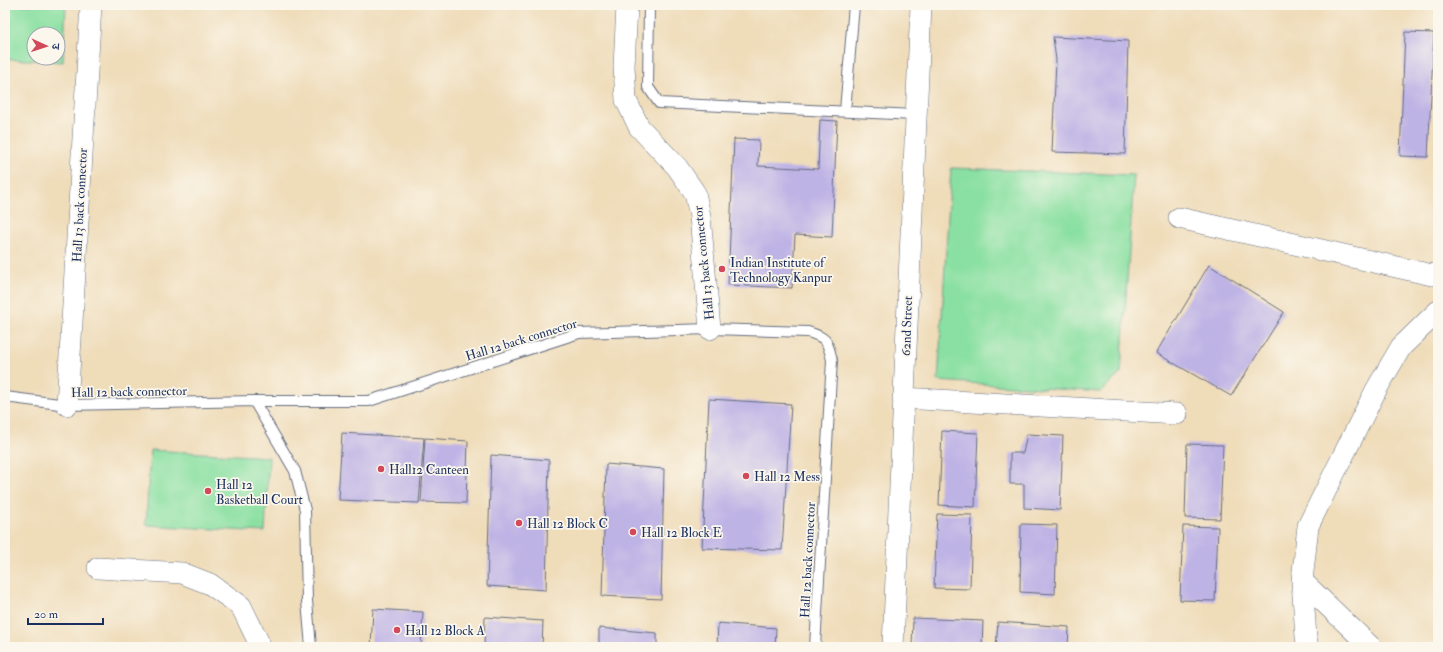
<svg xmlns="http://www.w3.org/2000/svg" width="1443" height="652" viewBox="0 0 1443 652" font-family="'IM FELL Double Pica','Noto Serif Devanagari',serif">
  <style>
    .green { fill: #8ae0a2; stroke: #528880; fill-rule: evenodd }
    .building { fill: #beb3e5 }
    .lines { fill: none; stroke-linecap: round; stroke-linejoin: round }
    .lane-casing { stroke: #656c7e; stroke-width: 12 }
    .street-casing { stroke: #656c7e; stroke-width: 22 }
    .lane { stroke: #fff; stroke-width: 10 }
    .street { stroke: #fff; stroke-width: 21 }
    .poi-dot { fill: #d1495b; stroke: #fbf7ec; stroke-width: 1.5 }
    .labels { text-anchor: middle; stroke-width: 3.5; stroke-linejoin: round; paint-order: stroke }
    .street-label { font-size: 13px; fill: #1b2f5e; stroke: #fbf7ec }
    .poi-label { font-size: 13px; fill: #1b2f5e; stroke: #fbf7ec; text-anchor: start }
  </style>
  <rect width="100%" height="100%" fill="#fbf7ec"/>
  <filter id="ink" filterUnits="userSpaceOnUse"><feTurbulence type="fractalNoise" baseFrequency=".025" numOctaves="2"/><feDisplacementMap in="SourceGraphic" scale="8" xChannelSelector="R" yChannelSelector="G"/><feConvolveMatrix kernelMatrix="1 2 1 2 8 2 1 2 1" color-interpolation-filters="sRGB"/></filter>
  <filter id="wash" filterUnits="userSpaceOnUse"><feTurbulence type="fractalNoise" baseFrequency=".012" numOctaves="4" result="noise"/><feDisplacementMap in="SourceGraphic" scale="16" xChannelSelector="R" yChannelSelector="G"/><feGaussianBlur stdDeviation="0.9" result="paint"/><feColorMatrix in="noise" values="0 0 0 0 0 0 0 0 0 0 0 0 0 0 0 0 0 1.4 0 .05"/><feComposite in="paint" operator="in"/></filter>
  <g filter="url(#wash)">
    <rect width="100%" height="100%" fill="#efdcb9"/>
    <path class="green" d="M5 5H66L63 62 5 59ZM34 34H58V58H34Z
      M951 168 1134 175 1121 373 1100 392 938 381Z
      M150 450 269 457 265 532 146 525Z"/>
    <g id="blocks">
      <path class="building" d="M1405 32 1434 33 1428 157 1400 156Z
        M1053 37 1128 41 1125 154 1052 152 1056 60Z
        M820 120 837 121 832 237 795 235 792 288 728 285 734 139 759 140 758 166 818 169Z
        M1209 265 1284 312 1231 396 1156 353Z
        M709 399 791 404 782 550 702 548Z
        M942 431 978 433 975 507 939 505Z
        M342 433 424 438 419 503 338 500Z
        M1027 434 1063 436 1060 510 1024 508V484H1010V453H1023Z
        M425 438 468 441 466 503 421 502Z
        M1187 444 1223 445 1220 519 1185 518Z
        M491 455 549 460 546 590 487 586Z
        M606 464 664 469 661 599 602 596Z
        M937 514 972 515 970 589 934 588Z
        M1021 524 1057 525 1055 594 1020 592Z
        M1183 526 1218 527 1215 601 1180 600Z
        M373 609 423 612 421 647H371Z
        M485 617 543 621 542 647H484Z
        M913 618 983 621 982 647H912Z
        M998 622 1069 627 1068 647H996Z
        M718 623 776 628 775 647H717Z
        M599 628 657 633V647H599Z"/>
    </g>
  </g>
  <g filter="url(#ink)">
    <use href="#blocks" fill-opacity="0" stroke="#656c7e" stroke-width="1"/>
    <g class="lines">
      <defs>
        <path id="lane" d="M649 5 648 87 659 103 915 115
          M845 111 854 5
          M5 397 67 405 254 401H369L579 333 710 329 808 332C828 338 827 341 832 360L815 647
          M254 401 295 471 305 510 307 601 311 647"/>
        <path id="street" d="M627 5 624 67 626 100 639 127 677 167 695 193 700 216 710 329
          M1179 218 1432 275 1438 273
          M903 398 1177 414
          M67 405 91 5
          M98 568 182 573 210 584 241 606 261 647
          M1302 581 1371 647
          M893 647 921 5
          M1308 647 1306 637 1302 581 1308 526 1376 390 1401 347 1438 311"/>
      </defs>
      <use href="#lane" class="lane-casing"/>
      <use href="#street" class="street-casing"/>
      <use href="#lane" class="lane"/>
      <use href="#street" class="street"/>
    </g>
  </g>
  <g class="poi-dot">
    <circle cx="722" cy="269" r="4"/>
    <circle cx="381" cy="469" r="4"/>
    <circle cx="746" cy="476" r="4"/>
    <circle cx="208" cy="491" r="4"/>
    <circle cx="519" cy="523" r="4"/>
    <circle cx="633" cy="532" r="4"/>
    <circle cx="397" cy="630" r="4"/>
  </g>
  <g class="labels">
    <g class="street-label">
      <text transform="translate(79 205) rotate(-87)" y="5">Hall 13 back connector</text>
      <text transform="translate(703 263) rotate(-96)" y="5">Hall 13 back connector</text>
      <text transform="translate(906 326) rotate(-88)" y="5">62nd Street</text>
      <text transform="translate(521 339) rotate(-17)" y="5">Hall 12 back connector</text>
      <text transform="translate(129 391) rotate(-1)" y="5">Hall 12 back connector</text>
      <text transform="translate(807 560) rotate(-87)" y="5">Hall 12 back connector</text>
    </g>
    <g class="poi-label">
      <text x="730" y="267">Indian Institute of<tspan x="730" dy="15">Technology Kanpur</tspan></text>
      <text x="389" y="474">Hall12 Canteen</text>
      <text x="754" y="481">Hall 12 Mess</text>
      <text x="216" y="489">Hall 12<tspan x="216" dy="15">Basketball Court</tspan></text>
      <text x="527" y="528">Hall 12 Block C</text>
      <text x="641" y="537">Hall 12 Block E</text>
      <text x="405" y="635">Hall 12 Block A</text>
    </g>
  </g>
  <rect width="1443" height="652" fill="none" stroke="#fbf7ec" stroke-width="20"/>
  <g transform="translate(46 46) rotate(93)"><circle r="19" fill="#fbf7ec" stroke="#a1a7b3"/>
  <path d="M0-3L7 15L0 10L-7 15Z" fill="#d1495b"/>
  <text y="-6" font-size="11" font-weight="bold" text-anchor="middle" fill="#1b2f5e">उ</text>
  </g>
  <path d="M28 618v6h75v-6" fill="none" stroke="#1b2f5e" stroke-width="2"/>
  <text x="34" y="618" font-size="12" fill="#1b2f5e" stroke="#fbf7ec" stroke-width="3" paint-order="stroke">20 m</text>
</svg>
